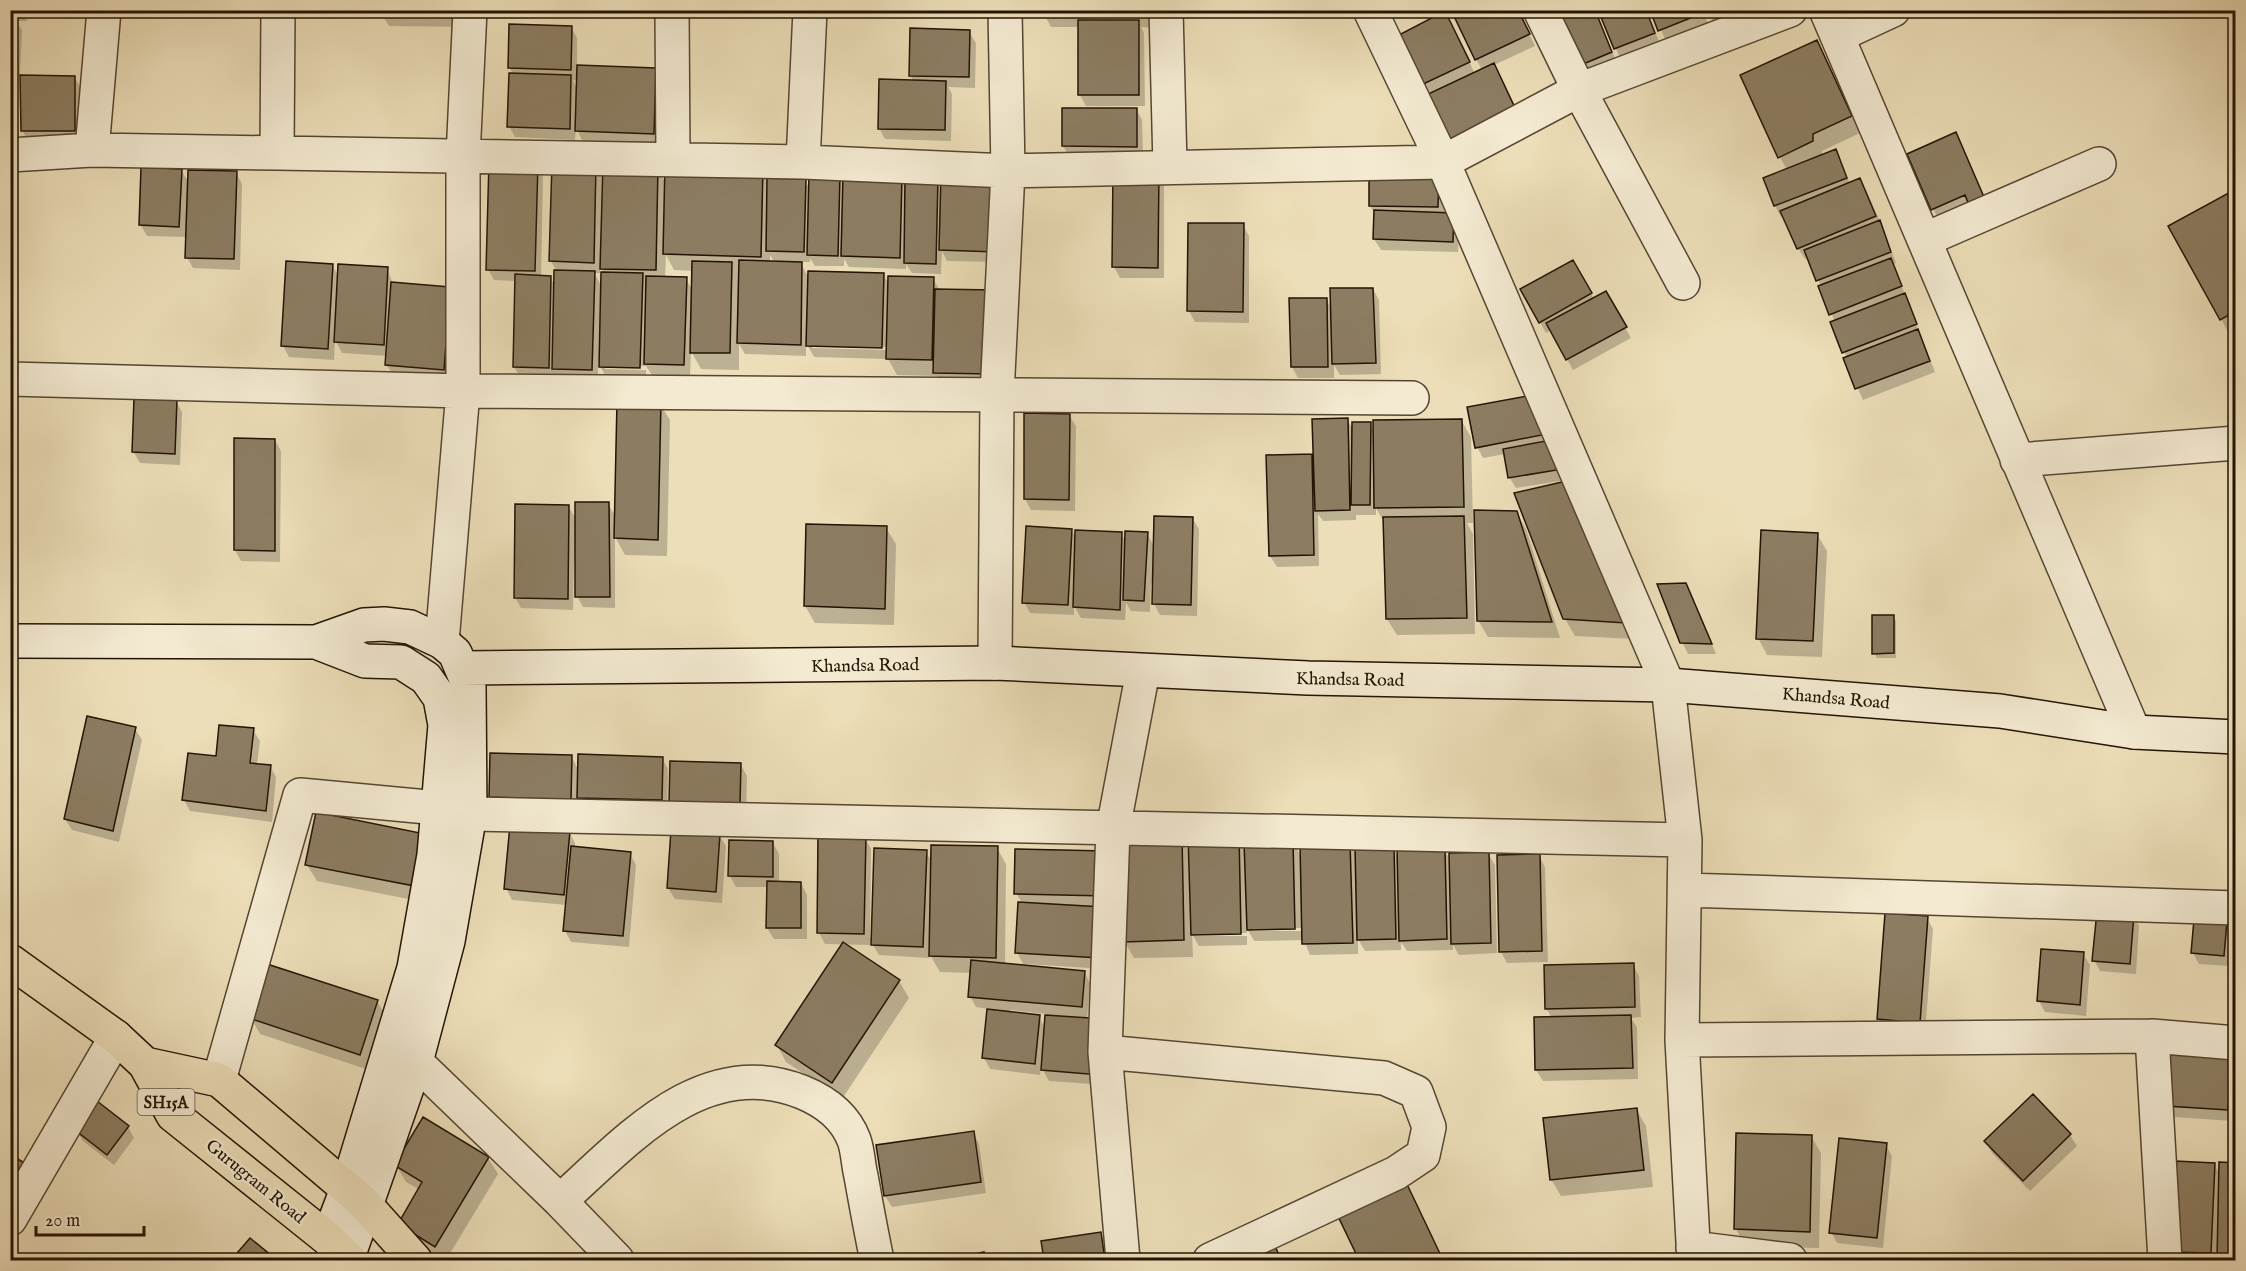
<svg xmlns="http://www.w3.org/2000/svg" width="2246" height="1271" viewBox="0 0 2246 1271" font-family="'IM FELL English',serif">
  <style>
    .shadow { fill: #0003; fill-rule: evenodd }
    .building { fill: #8c7d62; stroke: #231304; stroke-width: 1.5 }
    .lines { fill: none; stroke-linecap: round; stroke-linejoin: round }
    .street-casing { stroke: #554631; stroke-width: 36 }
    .secondary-casing { stroke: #231304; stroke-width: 36 }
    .primary-casing { stroke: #231304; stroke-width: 36 }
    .street { stroke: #f3ead1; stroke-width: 33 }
    .secondary { stroke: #f3ead1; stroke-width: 33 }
    .primary { stroke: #ecdeb8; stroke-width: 33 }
    .labels { text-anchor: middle; stroke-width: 4.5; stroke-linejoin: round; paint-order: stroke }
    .shield { fill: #f3ead1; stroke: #615442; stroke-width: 1.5 }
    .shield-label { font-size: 16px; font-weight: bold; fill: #231304 }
    .street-label { font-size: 18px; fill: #231304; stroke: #f3ead1 }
  </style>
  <rect width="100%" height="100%" fill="#ecdeb8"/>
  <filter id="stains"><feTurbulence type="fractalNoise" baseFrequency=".00333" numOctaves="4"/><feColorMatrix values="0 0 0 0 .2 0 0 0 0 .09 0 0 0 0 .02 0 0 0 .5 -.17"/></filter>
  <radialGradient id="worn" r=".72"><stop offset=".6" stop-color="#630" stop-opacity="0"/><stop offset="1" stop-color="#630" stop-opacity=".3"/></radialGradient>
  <path class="shadow" d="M10 10H28L27 21H16L22 30 20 75H13L17 83 14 141H10Z
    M474 10V27L389 26 382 15Z
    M1157 10V28L1141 27 1144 33 1145 106H1086L1080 95V27H1051L1045 16Z
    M1518 10 1535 46 1494 65 1455 153 1421 85 1451 24 1475 74 1482 70 1476 59Z
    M1554 10H1595L1617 63 1583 77Z
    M1599 10H1646L1660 44 1621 60Z
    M1652 10H1703L1708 24 1666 41Z
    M1707 10H1750L1715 27Z
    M571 27 577 38V67L655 69 662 81 660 144 583 142 576 128 575 140 515 137 509 126 514 75 509 67ZM573 80 579 81 578 90Z
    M969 32 976 43 975 88 948 87 952 94 951 141 885 139 879 128 914 82 910 75Z
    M1816 42 1860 133 1822 151V156L1835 151 1850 183 1859 179 1866 190 1885 233 1896 263 1893 264 1935 372 1863 400 1845 359 1847 358 1832 323 1835 322 1809 257 1805 259 1798 248 1784 216 1781 217 1775 206 1765 179 1787 170 1780 157Z
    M74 77 81 88V142L28 141 22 130Z
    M1136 109 1142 120 1143 157H1070L1063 146Z
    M1955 134 1992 215 1939 220 1933 209Z
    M537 164 543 175 541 277H550L555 286 557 272 551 261 596 165 604 180 657 167 666 184 762 168 769 180 805 181 810 189 839 175 844 184 901 178 907 187 937 179 1003 262 947 261 942 251 941 274 912 273 906 264V269L849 267 844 259V266H815L810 258V262H800L809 278 883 274 890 286 933 279 998 385 941 383 937 376 897 375 888 359 814 357 806 343V356L745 354 739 344V370L701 369 691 351 690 376 652 375 646 366 605 365V369L646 370V379L607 378 598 363V381L524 383 514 367 516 281 494 280 488 269ZM666 255 674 270 693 271V291L686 279 665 278ZM770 255 775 263H770ZM600 266 604 273 602 287 594 273H600ZM812 345 889 347V350L812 348Z
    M1114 169 1164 181V278H1120L1114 267Z
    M181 170 189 183 236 173 242 184 240 270 193 268 187 257V237L147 236 140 224Z
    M1444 180V214L1459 225 1458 252 1381 250 1374 239 1375 214 1370 206Z
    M2236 191V333L2230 336 2221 319Z
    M1243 225 1249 236V323L1195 322 1189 311Z
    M1573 262 1594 299 1606 293 1631 338 1573 370 1551 330 1546 333 1522 290Z
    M332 265 339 277 387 269 393 284 449 288 450 381 393 376 387 365V356L342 353 335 340 334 360 289 357 283 346Z
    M1373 289 1379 300 1381 374 1340 375 1334 365V378H1298L1292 367 1326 299 1332 309Z
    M1538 396 1634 639 1575 636 1565 619V480L1516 488 1509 477 1505 454 1483 458 1477 447Z
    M176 401 182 412 180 465 140 463 133 451Z
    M660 404 670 420 667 556 625 555 615 537V608L583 607 577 596V562H574L573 610 521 608 515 597 568 506 577 520 608 504 616 517Z
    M1069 415 1076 426 1075 511 1031 510 1025 499Z
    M1347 419 1353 430 1370 424 1374 431 1461 420 1471 437 1473 523H1467L1473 534 1475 634 1397 635 1387 619 1385 524 1376 508V515H1356V520L1323 521 1318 514 1319 566 1277 567 1270 556 1311 456 1315 463Z
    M236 440H275L281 451 280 562 241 561 235 550Z
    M1516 512 1526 529 1560 638 1488 637 1478 620Z
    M1192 518 1199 529 1197 616 1160 615 1154 604V583H1151L1150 612 1131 611 1126 603 1125 620 1081 618 1074 606V615L1030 613 1024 602 1071 530 1077 540 1121 533 1126 542 1147 534 1155 547Z
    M886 528 896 544 894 625 815 623 805 606Z
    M1817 534 1827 551 1822 657 1767 655 1758 638Z
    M1685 585 1692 596 1716 654H1688L1682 642Z
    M1893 616 1896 621V658H1877L1874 653Z
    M135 729 142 740 119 842 72 830 65 819Z
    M253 730 260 741 257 765 270 766 276 777 272 822 190 811 184 800 217 758Z
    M571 756 579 771 662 758 668 769 667 811 585 808 577 795V810L497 808 491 797Z
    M741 765 747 776 746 815 677 813Z
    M569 832 575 843V848L630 854 636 865 629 947 571 942 565 931 567 905 512 900 506 888Z
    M719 835 726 846 722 903 675 899 668 888Z
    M1190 835 1293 841 1302 858 1350 844 1357 856 1393 847 1398 857 1444 849 1450 860 1488 854 1495 865 1497 953 1459 955 1453 945V950L1407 951 1401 942V950L1365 951 1358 939V954L1310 955 1304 940 1254 941 1246 927 1247 933H1196V936H1247V945L1199 946 1192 934 1193 957 1134 958 1124 941 1181 837 1190 854ZM1252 928H1303V931H1252Z
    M434 837V904L317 881 307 865Z
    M820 837 865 838 871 849 870 938H873L926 852 932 862 997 848 1006 864 1005 965 1025 967 1017 953 1022 903 1016 893 1105 852 1106 969 1025 964V967L1084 972 1090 983 1087 1019 1106 1085 1049 1081 1041 1067 1040 1075 990 1069 984 1058 989 1009 976 1007 970 996 972 973 940 972 929 953V958L879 955 870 940V945L825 944 819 933ZM1010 1010 1047 1014 1045 1028 1039 1017 1010 1013Z
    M773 843 779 854V883H801L807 895V939H774L767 928 768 887H736L730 876Z
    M1539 856 1545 867 1548 962 1507 963 1501 952Z
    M2196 909 2233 923 2230 966 2199 964 2193 953Z
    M2133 915 2139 926 2136 974 2100 971 2094 960Z
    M1927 918 1933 929 1925 1034 1885 1030 1878 1019Z
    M2083 954 2090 965 2086 1016 2045 1012 2039 1001Z
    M1633 965 1639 976 1641 1017 1631 1018 1637 1027 1638 1079 1543 1081 1536 1070 1535 1018H1552L1546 1008Z
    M899 981 909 998 842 1099 786 1062 777 1045Z
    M377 1001 387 1018 369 1070 260 1034 251 1018Z
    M10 1019 15 1027 10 1035Z
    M2231 1056 2236 1063V1158L2231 1150 2233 1121 2174 1117 2168 1106Z
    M1636 1109 1646 1126 1653 1187 1561 1196 1551 1179Z
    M128 1127 134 1138 114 1165 83 1141 76 1130Z
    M973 1132 979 1144 986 1193 892 1207 885 1196Z
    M2070 1135 2077 1146 2030 1191 1992 1153 1986 1142Z
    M1811 1136 1821 1153 1819 1248 1745 1246 1736 1229Z
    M1886 1145 1892 1156 1883 1248 1837 1243 1831 1232Z
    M488 1158 498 1174 446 1260 409 1240 420 1190 406 1182 396 1165Z
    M2214 1164 2220 1175 2236 1164V1260H2178L2173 1251Z
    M1413 1198 1443 1260H1360L1338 1213Z
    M1100 1234 1106 1245 1108 1260H1045L1043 1242Z
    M250 1240 275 1260H233Z
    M1272 1243 1282 1260H1232Z"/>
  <path class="building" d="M381 10H468V16L381 15Z
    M1043 10H1152V17L1043 16Z
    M1456 10H1518L1530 34 1475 60 1452 12Z
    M1552 10H1595L1612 52 1576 67Z
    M1598 10H1646L1655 33 1614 49Z
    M1650 10H1702L1703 13 1658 31Z
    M1705 10H1725L1708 17Z
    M1445 11 1470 62 1419 86 1395 37Z
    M10 17H16L14 64H10Z
    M1078 20H1139V95H1078Z
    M509 24 572 26 571 70 508 68Z
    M910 28 970 30 969 77 909 76Z
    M1817 40 1852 116 1813 134V141L1778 158 1740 75Z
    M1494 63 1516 110 1448 142 1426 95Z
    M577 65 656 68 654 134 575 131Z
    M509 73 571 75 570 129 507 127Z
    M20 75 75 76V131H21Z
    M879 79 946 81 945 130 878 129Z
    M1062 108H1137V147L1062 146Z
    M1956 132 1987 204 1971 210 1965 195 1931 210 1907 154Z
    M1836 149 1847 178 1774 206 1763 178Z
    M489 161 538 162 535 271 486 270Z
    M552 163 596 164 594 263 549 261Z
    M665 163 763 166 761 257 663 254Z
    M603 164 658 166 656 270 600 269Z
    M1369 166 1439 167 1438 207 1369 206Z
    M141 167 182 169 179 227 139 225Z
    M1113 168H1159L1158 268 1112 267Z
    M188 170 237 171 234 259 185 258Z
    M809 173 840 174 838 256 807 255Z
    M843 175 902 176 900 258 841 256Z
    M941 175 1000 177 997 252 939 250Z
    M905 177 938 178 936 264 904 263Z
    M767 178 806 179 804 252 766 251Z
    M1860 178 1876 216 1797 249 1780 211Z
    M2236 189V311L2220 320 2168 226Z
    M1374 210 1454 213 1453 242 1373 239Z
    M1880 220 1891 252 1816 281 1804 250Z
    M1188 223H1244L1243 312 1187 311Z
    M1891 258 1902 286 1829 315 1818 286Z
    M739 260 802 262 801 345 737 343Z
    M1573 260 1592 293 1539 323 1520 289Z
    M286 261 333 264 328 349 281 346Z
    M692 261 732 262 730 353H690Z
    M338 264 388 267 384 345 334 342Z
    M554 270 595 271 592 370 552 369Z
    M808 271 884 273 882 348 806 346Z
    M601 272 643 273 640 368 599 367Z
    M515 274 551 276 549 368 513 367Z
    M646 276 687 277 684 365 644 364Z
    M888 276 934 277 932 360 886 359Z
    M391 282 450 287 444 370 385 365Z
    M1330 288H1373L1376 363 1332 364Z
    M935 289 994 290 992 374 933 373Z
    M1606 291 1627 327 1566 360 1546 323Z
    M1905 293 1917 324 1842 353 1830 322Z
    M1289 298H1327L1328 367H1291Z
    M1918 329 1930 361 1855 389 1843 358Z
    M1539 394 1547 434 1475 448 1467 407Z
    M134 398 177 399 175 454 132 452Z
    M617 401 661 402 658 540 614 538Z
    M1024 413 1070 414 1069 500 1024 499Z
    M1348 418 1350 510 1315 511 1312 419Z
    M1462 419 1464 507 1374 508 1373 420Z
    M1352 422H1371L1370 505H1351Z
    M234 438 275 439V551L234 550Z
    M1557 439 1563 469 1508 478 1503 449Z
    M1312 454 1314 555 1269 556 1266 455Z
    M1571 480 1626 623 1563 619 1514 493Z
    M575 502H609L610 597H575Z
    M515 504 569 505 568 599 514 598Z
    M1474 510 1517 511 1552 622 1477 621Z
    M1154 516 1193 517 1191 605 1152 604Z
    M1464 516 1467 618 1386 619 1383 517Z
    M806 524 887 526 885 609 804 606Z
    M1026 526 1072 529 1068 605 1022 603Z
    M1075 530 1122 532 1120 610 1073 607Z
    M1761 530 1818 533 1813 641 1756 639Z
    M1125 531 1148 532 1144 601 1123 600Z
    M1686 583 1712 644 1680 643 1657 584Z
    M1872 615H1894V653L1872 654Z
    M87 716 136 727 113 831 64 819Z
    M219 725 254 728 250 763 271 765 266 811 182 800 188 753 216 756Z
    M490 753 572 755 571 800 489 797Z
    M578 754 663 757 662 800 577 798Z
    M670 761 741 763 740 804 669 803Z
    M316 812 435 836 425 888 305 865Z
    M510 825 570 831 564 895 504 889Z
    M671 830 720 834 716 892 667 888Z
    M1239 833 1241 934 1191 935 1188 834Z
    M818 835 866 836 864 934 817 933Z
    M1182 835 1184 940 1123 942 1120 836Z
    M729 840 773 841V877L728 876Z
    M1293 840 1295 929 1247 930 1244 841Z
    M1350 842 1353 943 1302 944 1300 843Z
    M931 845 998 846 996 958 929 956Z
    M571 846 631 852 623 936 563 931Z
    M1394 846 1396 939 1357 940 1355 847Z
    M874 848 927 850 923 947 871 945Z
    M1397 848H1445L1447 939 1399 941Z
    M1015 849 1106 851 1105 896 1014 894Z
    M1489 852 1491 943 1451 944 1449 853Z
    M1540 854 1542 951 1499 952 1497 855Z
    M767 881 801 882V928H766Z
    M1018 902 1103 907 1100 958 1015 953Z
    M2195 908 2228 910 2224 956 2191 953Z
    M2097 911 2134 914 2130 964 2092 961Z
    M1885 913 1928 916 1920 1023 1877 1019Z
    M843 942 900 980 832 1083 775 1045Z
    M2041 949 2084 952 2080 1005 2037 1001Z
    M971 960 1085 971 1082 1007 968 997Z
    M1634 963 1635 1007 1545 1009 1544 965Z
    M267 964 378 1000 360 1055 249 1018Z
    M987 1009 1040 1015 1035 1064 982 1058Z
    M1045 1015 1105 1019 1100 1075 1041 1070Z
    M1631 1015 1633 1068 1535 1070 1534 1017Z
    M2170 1051 2232 1055 2228 1110 2166 1106Z
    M2235 1061H2236V1151L2229 1150Z
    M2033 1094 2071 1134 2023 1181 1984 1141Z
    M97 1101 129 1126 107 1155 75 1130Z
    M1637 1108 1644 1170 1550 1180 1543 1118Z
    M423 1117 489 1157 435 1247 398 1224 422 1182 394 1165Z
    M974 1131 981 1182 884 1196 876 1145Z
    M1736 1133 1812 1135 1810 1232 1734 1229Z
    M1839 1138 1887 1143 1877 1238 1829 1233Z
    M10 1154 29 1166 10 1196Z
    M2175 1161 2215 1163 2211 1253 2171 1252Z
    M2219 1162 2236 1163V1260H2217Z
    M1405 1180 1443 1260H1359L1336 1212Z
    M1101 1232 1105 1260H1044L1041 1241Z
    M250 1238 277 1260H231Z
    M1273 1241 1281 1260H1228Z
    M984 1252 986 1260H948Z"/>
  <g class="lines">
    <defs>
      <path id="street" d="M672 10 673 159
        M1166 10 1170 166
        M1370 10 1443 162 1668 685 1685 840 1682 1040 1694 1260
        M1540 10 1579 90 1683 283
        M1826 10 2134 732
        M1837 36 1893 10
        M92 150 104 10
        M277 153 278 10
        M10 155 92 150 277 153 803 162 1008 171 1443 162 1579 90 1790 10
        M803 162 810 10
        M1924 240 2099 164
        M10 379 463 391 1412 398
        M2017 460 2236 443
        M442 642 463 391V157L470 10
        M995 663 997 395 1008 171 1005 10
        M1685 890 2236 908
        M2152 1036 2165 1260
        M1682 1040 2152 1036 2236 1043
        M1105 1052 1384 1078 1416 1092 1429 1127 1423 1155 1396 1173 1210 1260
        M416 1062 560 1201 617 1260
        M219 1080 300 795 438 808 470 814 1685 840
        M560 1201C626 1142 703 1052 802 1092 824 1101 845 1116 854 1140 858 1151 858 1164 861 1176 866 1204 871 1232 877 1260
        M10 1219 116 1037
        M1693 1248 1790 1260
        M1123 1260 1105 1052 1113 829 1143 671"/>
      <path id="secondary" d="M10 641 316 642 364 625 384 624 410 627 442 642 455 653 469 686 470 814 448 941 416 1062 348 1257
        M316 642 365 661 401 662 426 678 440 698 445 725 434 855 414 968 347 1189 328 1239
        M463 668 995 663 1308 678 1668 685 2000 711 2134 732 2236 737"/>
      <path id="primary" d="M10 961 116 1037 145 1064 173 1115 328 1239 350 1260
        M145 1064 219 1080 364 1203 415 1260"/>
    </defs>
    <use href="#street" class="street-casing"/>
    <use href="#secondary" class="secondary-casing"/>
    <use href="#primary" class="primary-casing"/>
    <use href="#street" class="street"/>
    <use href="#secondary" class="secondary"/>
    <use href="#primary" class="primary"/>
  </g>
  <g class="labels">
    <rect class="shield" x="137.5" y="1089" width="57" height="26" rx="4.5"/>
    <g class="shield-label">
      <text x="166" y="1108">SH15A</text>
    </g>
    <g class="street-label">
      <text transform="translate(865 665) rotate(-1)" y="6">Khandsa Road</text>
      <text transform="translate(1350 679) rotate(1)" y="6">Khandsa Road</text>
      <text transform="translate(1836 698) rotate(5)" y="6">Khandsa Road</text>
      <text transform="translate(256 1181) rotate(39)" y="6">Gurugram Road</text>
    </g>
  </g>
  <rect width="2246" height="1271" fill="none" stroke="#ecdeb8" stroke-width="36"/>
  <rect x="12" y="12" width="2222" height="1247" fill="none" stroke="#231304" stroke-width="3"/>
  <rect x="18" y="18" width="2210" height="1235" fill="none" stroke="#231304" stroke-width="1.5"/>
  <path d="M36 1226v9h108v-9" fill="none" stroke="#231304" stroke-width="3"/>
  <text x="45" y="1226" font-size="18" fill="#231304" stroke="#f3ead1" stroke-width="4.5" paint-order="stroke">20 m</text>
  <rect width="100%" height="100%" filter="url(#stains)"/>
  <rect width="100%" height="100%" fill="url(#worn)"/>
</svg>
